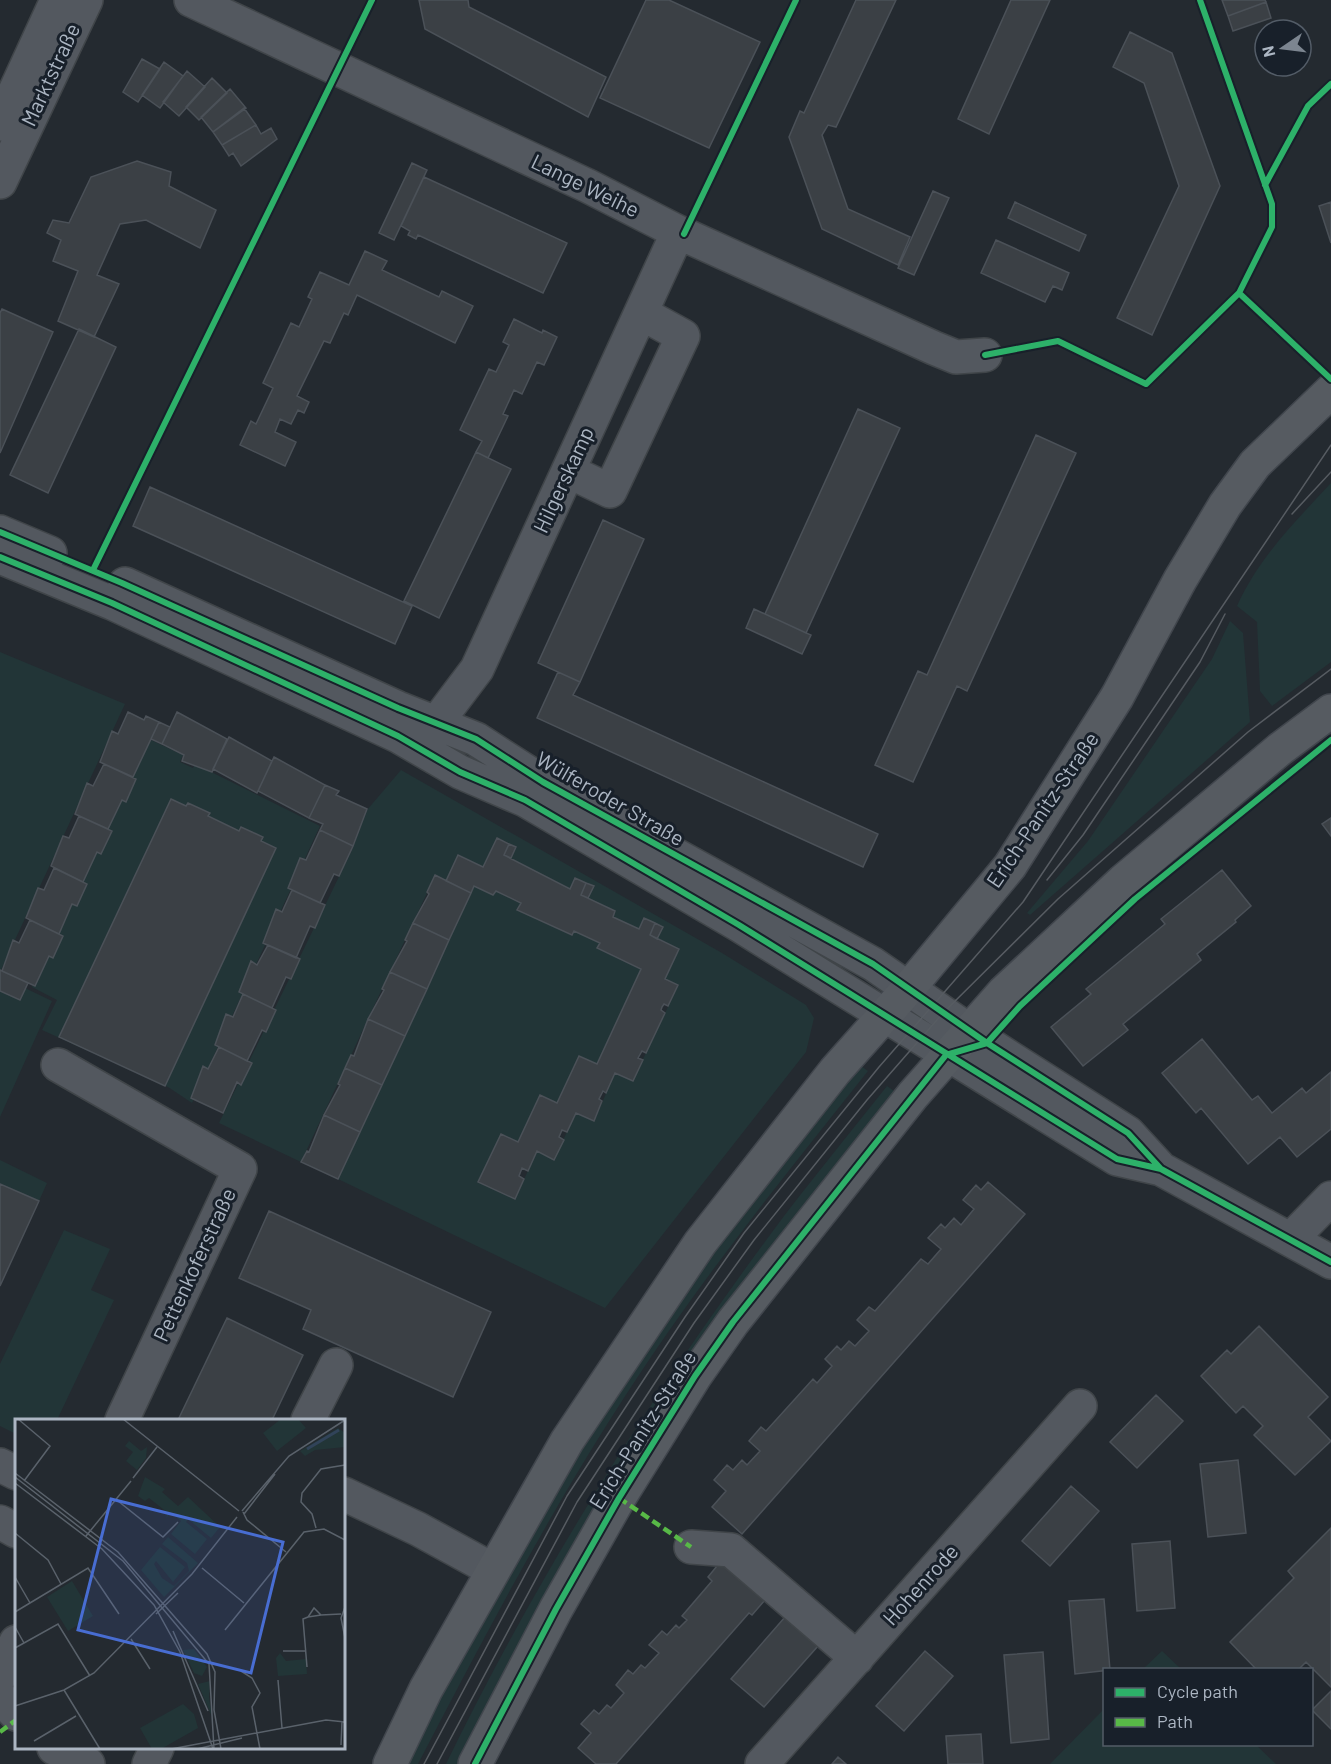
<svg xmlns="http://www.w3.org/2000/svg" width="1331" height="1764" viewBox="0 0 1331 1764" font-family="Barlow,sans-serif">
  <style>
    .green { fill: #223537 }
    .building { fill: #3b4045; stroke: #4b5158; stroke-width: 1.5 }
    .lines { fill: none; stroke-linecap: round; stroke-linejoin: round }
    .minor-casing { stroke: #404549; stroke-width: 36 }
    .major-casing { stroke: #41464d; stroke-width: 36 }
    .minor { stroke: #53585f; stroke-width: 33 }
    .major { stroke: #565b61; stroke-width: 33 }
    .tram { stroke: #575c62; stroke-width: 1.5 }
    .quiet { stroke: #58b947; stroke-width: 4.5; stroke-dasharray: 9 4.5; stroke-linecap: butt }
    .cycleway-casing { stroke: #18202a; stroke-width: 10 }
    .cycleway { stroke: #2db169; stroke-width: 6 }
    .labels { text-anchor: middle; stroke-width: 6; stroke-linejoin: round; paint-order: stroke }
    .street-label { font-size: 21px; fill: #acb6c3; stroke: #18202a }
    .inset-river { fill: none; stroke: #314359; stroke-width: 3 }
    .inset-road { fill: none; stroke: #5a626b; stroke-width: 1.5 }
    .view { fill: #486dd2; fill-opacity: 0.15; stroke: #486dd2; stroke-width: 3 }
    .inset-edge { fill: none; stroke: #acb6c3; stroke-width: 3 }
  </style>
  <rect width="100%" height="100%" fill="#242a30"/>
  <path class="green" d="M1331 483V662L1272 706 1260 691 1257 622 1237 606C1259 557 1295 522 1331 483Z
    M1230 621 1243 633 1250 722 1030 915 1027 913 1088 841 1212 659Z
    M0 652 125 704 0 972Z
    M149 739 183 755 180 762 193 768 195 764 320 826 192 1103 168 1087 42 1030 57 1000 32 987Z
    M401 770 722 953 806 1005 814 1018 806 1052 605 1308 338 1179 474 886 493 895 496 891 521 903 518 910 571 935 574 931 600 943 598 949 641 969 597 1064 579 1056 557 1103 540 1095 518 1142 501 1134 478 1182 515 1199 537 1151 554 1159 576 1113 594 1121 615 1073 633 1080 678 986 665 979 679 949 650 935 644 918 639 929 613 917 615 911 581 895 586 883 575 878 570 889 504 855 509 843 497 838 483 867 458 856 446 880 435 876 301 1162 219 1123 352 850 367 810Z
    M0 976 52 1001 0 1117Z
    M858 1064 868 1071C793 1165 718 1258 651 1357 563 1487 490 1625 418 1764H403L508 1560 698 1267Z
    M887 1086 894 1091 747 1277 460 1764H446C536 1579 645 1404 767 1239 805 1187 847 1137 887 1086Z
    M0 1160 47 1183 39 1201 0 1184Z
    M64 1230 110 1249 91 1290 114 1300 57 1420H16V1434L0 1426V1364Z
    M1162 1651 1181 1669H1143Z
    M1104 1709V1744L1256 1745 1276 1764H1050Z"/>
  <path class="building" d="M419 0H468L469 7 606 77 588 117 425 29Z
    M646 0H669L760 42 709 148 600 98Z
    M856 0H896L836 127 828 125 822 135 848 209 910 237 898 265 822 229 789 137 800 111 804 113Z
    M1011 0H1050L989 134 958 119Z
    M1222 0H1265L1266 2 1228 16Z
    M1266 2 1271 18 1233 31 1228 16Z
    M1130 32 1172 53 1220 186 1152 335 1117 318 1179 186 1144 83 1113 67Z
    M142 59 160 69 138 102 123 92Z
    M164 62 183 76 160 108 142 95Z
    M187 71 205 87 179 116 163 102Z
    M212 78 227 93 199 120 186 107Z
    M230 89 246 108 213 132 201 117Z
    M244 108 256 125 222 145 213 132Z
    M256 125 261 134 271 128 277 139 241 166 233 153 229 156 222 145Z
    M137 161 171 172 169 186 216 210 200 248 146 220 120 224 97 275 119 284 94 337 58 321 78 271 53 261 61 240 47 233 53 220 69 223 91 177Z
    M412 163 427 170 394 240 379 233Z
    M424 177 567 243 543 293 418 235 416 239 408 235 410 231 401 226Z
    M933 191 949 198 914 275 898 268Z
    M1015 202 1086 235 1079 251 1008 218Z
    M1331 202V243L1319 206Z
    M996 240 1069 273 1062 290 1053 286 1045 302 981 273Z
    M365 251 387 261 382 270 439 297 442 291 473 306 455 343 357 295 348 315 344 313 330 343 324 341 297 396 309 402 304 413 298 410 291 424 280 419 275 432 296 442 285 466 240 445 251 421 256 424 273 388 263 383 291 323 299 327 312 299 308 297 320 272 349 285Z
    M2 309 53 332 0 453V313Z
    M514 319 542 333 543 330 557 337 544 365 537 362 522 394 514 390 503 414 508 416 488 458 476 452 482 441 460 430 489 369 496 372 509 345 503 342Z
    M79 329 116 347 48 493 10 475Z
    M858 409 900 428 806 633 765 614Z
    M1036 435 1076 453 967 691 957 686 913 782 875 765 918 671 927 675Z
    M476 452 511 469 439 618 404 601Z
    M150 487 412 606 395 644 133 526Z
    M603 520 644 539 580 682 538 663Z
    M754 609 811 635 802 654 746 628Z
    M558 672 580 682 573 695 878 834 863 867 537 718Z
    M128 712 144 720 146 716 159 722 133 777 100 762 112 731 118 734Z
    M177 712 227 739 212 772 182 761 184 755 162 744Z
    M159 722 170 727 162 744 151 739Z
    M229 737 272 761 257 793 213 769Z
    M274 757 325 785 309 818 258 791Z
    M104 764 136 779 126 802 122 800 108 829 75 814 87 783 93 786Z
    M325 785 339 791 336 795 367 809 353 846 320 830 323 824 309 818Z
    M171 799 186 806 188 803 210 813 208 816 239 831 241 827 263 837 261 841 276 848 165 1086 59 1037Z
    M79 816 112 831 101 854 97 852 83 882 51 866 63 836 69 838Z
    M1331 818V836L1322 824Z
    M320 830 353 846 339 876 334 874 320 903 288 888 300 858 306 860Z
    M497 838 509 844 504 855 570 889 575 878 586 883 581 895 615 911 613 917 639 929 644 918 655 923 650 935 679 949 665 979 678 985 668 1006 664 1004 662 1007 661 1010 665 1013 646 1053 642 1051 638 1058 643 1060 633 1081 615 1073 606 1093 603 1091 599 1099 602 1101 594 1121 576 1113 567 1132 562 1130 559 1137 564 1140 554 1160 537 1151 528 1171 522 1168 519 1176 524 1179 515 1199 478 1182 501 1134 518 1142 540 1095 557 1103 579 1056 597 1064 641 969 597 948 600 943 574 931 572 935 517 910 521 903 496 891 493 895 474 886 471 893 446 881 458 855 483 867Z
    M509 844 516 847 511 858 504 855Z
    M54 868 87 884 77 906 72 904 59 934 26 918 38 888 44 890Z
    M1222 870 1251 906 1235 920 1236 922 1197 954 1201 960 1123 1024 1128 1030 1083 1066 1051 1027 1091 994 1086 989 1165 924 1161 919Z
    M435 875 471 893 449 940 413 923 429 894 427 892Z
    M586 883 594 886 588 898 581 895Z
    M292 890 325 905 315 928 310 926 296 958 263 943 276 909 282 912Z
    M30 920 63 936 53 958 49 956 35 986 2 971 13 940 19 943Z
    M413 923 449 940 427 989 390 972 407 941 405 940Z
    M655 923 663 927 657 939 650 935Z
    M268 945 300 959 291 979 286 977 272 1008 239 992 251 961 257 965Z
    M0 970 28 983 20 1000 0 991Z
    M390 972 427 989 405 1036 368 1019 384 990 382 989Z
    M243 994 276 1010 266 1032 262 1030 247 1061 215 1045 226 1014 233 1017Z
    M368 1019 405 1036 382 1085 345 1068 351 1055 354 1056Z
    M1202 1039 1252 1100 1258 1096 1272 1113 1302 1088 1306 1093 1331 1072V1129L1297 1157 1280 1137 1248 1164 1201 1108 1196 1113 1162 1073Z
    M219 1047 252 1063 241 1085 237 1082 223 1113 191 1098 203 1066 208 1069Z
    M345 1068 382 1085 360 1132 324 1115 340 1085 338 1084Z
    M324 1115 360 1132 338 1179 301 1162 307 1151 309 1152Z
    M988 1182 1025 1214 742 1534 712 1507 726 1491 714 1480 727 1465 733 1470 742 1460 747 1465 760 1451 749 1441 761 1427 766 1431 813 1379 817 1383 832 1366 825 1359 837 1346 841 1350 849 1341 855 1346 869 1331 857 1320 869 1307 875 1311 921 1259 928 1264 941 1249 928 1238 941 1224 945 1228 954 1218 961 1225 974 1209 963 1200 976 1185 981 1190Z
    M0 1184 39 1201 0 1286Z
    M269 1211 491 1312 453 1397 303 1329 311 1310 239 1278Z
    M227 1318 303 1355 272 1420H178Z
    M1259 1326 1328 1397 1308 1417 1331 1441 1295 1475 1254 1435 1263 1426 1243 1406 1236 1413 1201 1376 1227 1350 1231 1354Z
    M1156 1395 1183 1421 1137 1468 1110 1442Z
    M1238 1460 1246 1533 1208 1537 1200 1464Z
    M1071 1486 1099 1511 1050 1566 1022 1541Z
    M1331 1528V1687L1306 1662 1298 1670H1257L1230 1642 1294 1578 1288 1571Z
    M1170 1541 1175 1608 1137 1611 1132 1544Z
    M721 1561 765 1600 752 1615 749 1613 616 1764H596L578 1748 591 1733 581 1724 594 1710 599 1714 607 1705 611 1708 624 1693 616 1685 628 1670 633 1674 641 1665 645 1668 659 1653 649 1645 662 1631 667 1635 676 1625 679 1628 687 1620 682 1616 712 1581 708 1577Z
    M1104 1599 1110 1670 1075 1674 1069 1601Z
    M785 1617 818 1646 764 1707 731 1679Z
    M925 1651 953 1676 904 1731 876 1706Z
    M1043 1652 1049 1739 1011 1743 1004 1655Z
    M1331 1691V1729L1312 1710Z
    M981 1734 983 1764H948L946 1736Z
    M838 1757 846 1764H832Z"/>
  <g class="lines">
    <defs>
      <path id="minor" d="M191 0 588 186 678 232 934 348 956 357 985 355
        M0 124 57 0
        M0 182 86 0
        M568 471 610 491 683 336 641 313
        M0 532 50 553
        M0 557 112 603 398 736 460 772 525 800 739 925 1117 1159 1161 1169 1331 1262
        M125 584 398 708 476 739 543 782 873 964 987 1043 1128 1133 1161 1169
        M437 722 477 669 678 232
        M58 1065 240 1169 122 1420
        M1291 1239 1331 1198
        M308 1420 336 1365
        M0 1465 16 1473
        M344 1494 418 1529 493 1570
        M0 1522 16 1531
        M691 1547 731 1550 857 1658
        M0 1676 16 1642
        M0 1697 16 1714
        M54 1748 88 1764
        M149 1764 157 1748
        M762 1764 1080 1406"/>
      <path id="major" d="M390 1764 426 1689 567 1441 700 1243 835 1071 908 989 1010 866 1117 697 1180 580 1225 505 1255 464 1331 391
        M475 1764 556 1609 619 1498 695 1376 733 1322 913 1095 1004 992 1123 881 1280 749 1331 711"/>
    </defs>
    <use href="#minor" class="minor-casing"/>
    <use href="#major" class="major-casing"/>
    <use href="#minor" class="minor"/>
    <use href="#major" class="major"/>
    <path class="tram" d="M1292 514 1331 472
      M1047 880 1083 835 1200 662 1225 614
      M424 1764 567 1496 685 1317 744 1233 879 1067 1023 902 1331 445
      M437 1764 577 1502 694 1323 754 1240 867 1100 943 1013 1058 899 1248 732 1331 669"/>
    <path class="quiet" d="M619 1498 691 1547
      M0 1732 16 1720"/>
    <defs>
      <path id="cycleway" d="M1265 185 1308 106 1331 84
        M684 234 796 0
        M1239 293 1331 379
        M985 355 1058 341 1146 384 1239 293 1272 227V204L1200 0
        M0 532 122 583 398 708 476 739 543 782 873 964 987 1043 1128 1133 1161 1169
        M0 557 112 603 398 736 460 772 525 800 739 925 1117 1159 1161 1169 1331 1262
        M93 570 372 0
        M946 1055 987 1043 1020 1006 1135 899 1331 740
        M475 1764 556 1609 619 1498 695 1376 733 1322 946 1055"/>
    </defs>
    <use href="#cycleway" class="cycleway-casing"/>
    <use href="#cycleway" class="cycleway"/>
  </g>
  <g class="labels">
    <g class="street-label">
      <text transform="translate(51 75) rotate(-65)" y="7">Marktstraße</text>
      <text transform="translate(585 186) rotate(26)" y="7">Lange Weihe</text>
      <text transform="translate(564 480) rotate(-65)" y="7">Hilgerskamp</text>
      <text transform="translate(610 799) rotate(30)" y="7">Wülferoder Straße</text>
      <text transform="translate(1043 810) rotate(-56)" y="7">Erich-Panitz-Straße</text>
      <text transform="translate(195 1265) rotate(-65)" y="7">Pettenkoferstraße</text>
      <text transform="translate(643 1430) rotate(-58)" y="7">Erich-Panitz-Straße</text>
      <text transform="translate(921 1585) rotate(-48)" y="7">Hohenrode</text>
    </g>
  </g>
  <g transform="translate(15 1419)">
    <rect width="330" height="330" fill="#242a30"/>
    <path d="M266 0H283L291 9 262 32 248 14ZM323 9 330 14V28L300 31 290 37 285 32ZM114 22 126 32 132 28 131 39 122 51 111 42 118 33 110 27ZM130 58 150 70 147 73 163 87 173 78 205 108 196 119 173 100 171 103 192 120 180 135 156 115 166 102 156 94 151 99 153 94 134 79 130 82 123 77ZM153 118 183 144 149 178 126 151 145 128 170 148 158 163 141 142 139 145 147 159 159 167 174 152 172 144 147 125ZM57 162 78 197 53 212 32 178ZM179 230 192 248 187 257 179 254 168 231ZM265 234 271 242 291 240 292 255 263 257 261 239ZM195 262 194 278 197 298 183 265ZM168 285 179 295 183 309 146 330H137L125 309Z" fill="#223537"/>
    <path class="inset-river" d="M292 30 324 11"/>
    <path class="inset-road" d="M3 0 35 27 9 62M108 0 224 92M0 54 103 133 192 235 200 253 199 291 206 330M0 58 108 142 194 245 199 330M118 59 142 28M0 64 87 130 139 186 165 233 198 330M103 82 148 118 163 103M227 92 274 37 330 1M228 93 232 101 271 133M229 95 260 55M301 109 297 95 286 83 287 74 306 50 330 46M0 114 33 141 46 165M71 117 116 62M187 149 229 184M0 158 15 184M330 188 326 199 330 219M0 193 73 149 104 195M141 195 163 174M306 196 293 198 299 189 306 196 326 195M0 208 9 224M210 211 289 113 309 110 330 121M158 212 193 292M116 220 135 250M0 229 43 205 75 257M268 232H291M292 248 288 200 293 198M226 252 237 259 245 274 237 288 245 330M263 261 267 309M49 271 85 330M0 287 49 271 79 254 177 155 222 98M19 322 61 297M326 326 327 302M156 330 311 301 330 303M182 330 227 319"/>
    <path class="view" d="M96 80 268 123 236 254 63 211Z"/>
    <rect width="330" height="330" class="inset-edge"/>
  </g>
  <rect x="1103" y="1668" width="210" height="78" fill="#18202a" stroke="#535c67" stroke-width="1.5"/>
  <rect x="1115" y="1688" width="30" height="9" fill="#2db169" stroke="#535c67" stroke-width="1.5"/>
  <text x="1157" y="1698" font-size="18" fill="#acb6c3">Cycle path</text>
  <rect x="1115" y="1718" width="30" height="9" fill="#58b947" stroke="#535c67" stroke-width="1.5"/>
  <text x="1157" y="1728" font-size="18" fill="#acb6c3">Path</text>
  <g transform="translate(1283 48) rotate(256)"><circle r="28" fill="#18202a" stroke="#535c67" stroke-width="1.5"/>
  <path d="M0-4.5L10 22L0 15L-10 22Z" fill="#7c8590"/>
  <text y="-9" font-size="16" font-weight="bold" text-anchor="middle" fill="#acb6c3">N</text>
  </g>
</svg>
